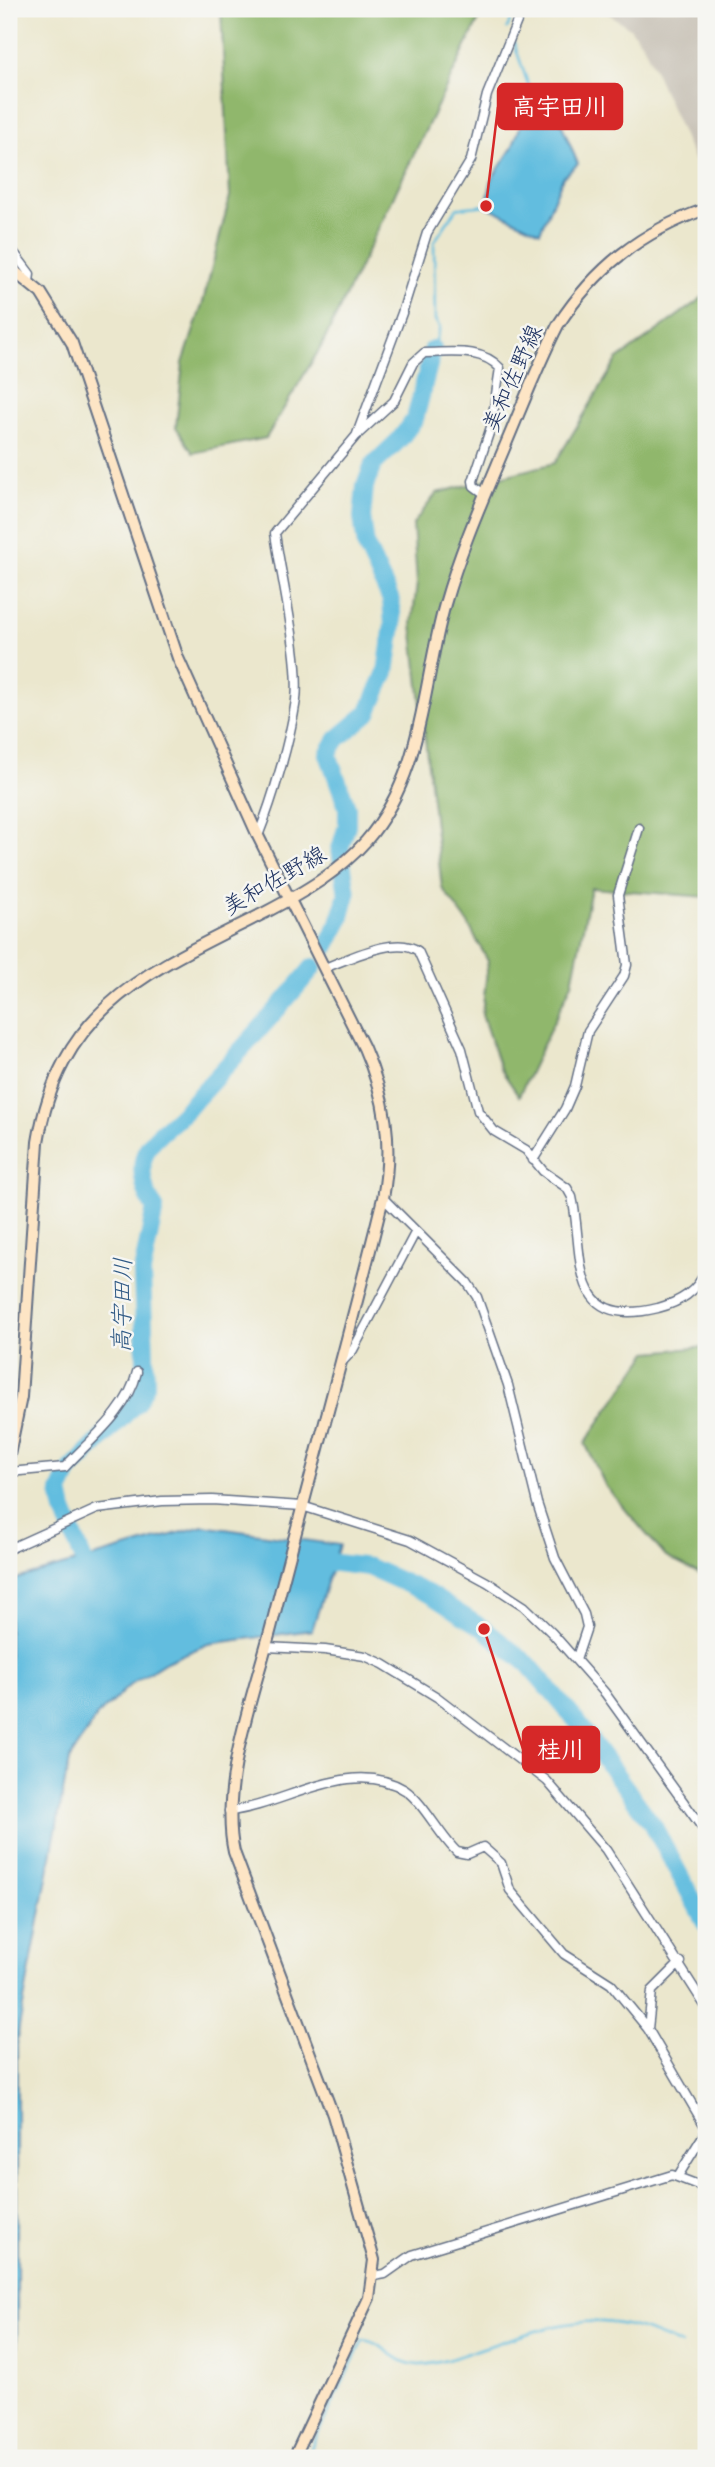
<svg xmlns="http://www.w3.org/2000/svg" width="715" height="2467" viewBox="0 0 715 2467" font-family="Dekko,'Klee One',sans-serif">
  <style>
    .industrial { fill: #c9c3b8 }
    .forest { fill: #90b76c; stroke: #567365; stroke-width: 2 }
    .water { fill: #62bddf; stroke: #3e769e; stroke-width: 2 }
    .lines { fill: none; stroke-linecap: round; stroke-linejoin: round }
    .stream { stroke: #62bddf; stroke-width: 2.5 }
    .river { stroke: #62bddf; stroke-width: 18 }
    .street-casing { stroke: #646f85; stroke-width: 11 }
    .secondary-casing { stroke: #646f85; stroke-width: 14 }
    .street { stroke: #fff; stroke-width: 8 }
    .secondary { stroke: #fde5c5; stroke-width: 10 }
    .labels { text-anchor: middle; stroke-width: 5; stroke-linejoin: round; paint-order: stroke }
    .street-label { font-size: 23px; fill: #1b2f5e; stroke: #f6f6f2 }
    .water-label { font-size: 24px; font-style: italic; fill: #305a85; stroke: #f6f6f2 }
    .leader { fill: none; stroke: #d62828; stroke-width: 2.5 }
    .callout-dot { fill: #d62828; stroke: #f6f6f2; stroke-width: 2.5 }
    .callout { fill: #d62828; stroke: #d62828; stroke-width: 2.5 }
    .callout-label { font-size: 24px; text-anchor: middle; font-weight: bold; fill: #fff }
  </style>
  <rect width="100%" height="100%" fill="#f6f6f2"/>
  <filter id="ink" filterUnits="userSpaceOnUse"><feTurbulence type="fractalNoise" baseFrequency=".0143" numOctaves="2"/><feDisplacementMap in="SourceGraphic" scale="14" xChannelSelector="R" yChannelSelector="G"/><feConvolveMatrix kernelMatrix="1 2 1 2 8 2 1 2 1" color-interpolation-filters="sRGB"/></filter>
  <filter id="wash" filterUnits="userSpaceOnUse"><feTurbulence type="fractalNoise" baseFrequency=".00686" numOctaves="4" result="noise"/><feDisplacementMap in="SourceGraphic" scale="28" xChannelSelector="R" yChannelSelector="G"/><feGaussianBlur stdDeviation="1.57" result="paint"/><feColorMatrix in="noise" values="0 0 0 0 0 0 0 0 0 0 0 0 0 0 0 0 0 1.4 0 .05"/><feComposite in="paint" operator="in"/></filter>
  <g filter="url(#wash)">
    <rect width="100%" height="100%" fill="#ebe7cd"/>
    <path class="industrial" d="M601 9H706V170H698L644 46 630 28Z"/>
    <path class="forest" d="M221 9H484L322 345 266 438 193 453 176 427 183 363 203 302 230 196Z
      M706 295V897L591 888 572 983 519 1096 500 1068 482 1015 488 961 466 920 442 888 412 624 417 583 413 524 437 493 555 463 617 360Z
      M706 1347V1577L666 1557 606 1487 585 1443 648 1352Z"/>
    <path class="water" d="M532 96 555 108 578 164 563 177 540 232 486 206 492 179 512 148Z
      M203 1526 339 1545 312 1630 208 1644 166 1662 131 1684 97 1716 69 1760 17 2038V2458H9V1581Z"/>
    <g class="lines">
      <path class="stream" d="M507 28 516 9
        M514 43 532 96
        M433 349 440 328 435 320 434 242 457 208 488 205
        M306 2458 363 2340C385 2342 397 2367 421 2365 444 2363 467 2353 489 2346 565 2320 606 2308 681 2345"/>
      <path class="river" d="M326 947 339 923 347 894 340 849 347 825V807L328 754 337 739 368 713 386 672 393 625 391 600 366 546 362 517 365 486 373 465 399 440 415 419 433 349
        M311 1560 369 1567 429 1594 484 1629 528 1664 579 1724 653 1825 706 1924
        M92 1581 64 1511 60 1492 69 1472 137 1402 146 1385 142 1272 155 1208C146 1197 139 1172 144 1157 150 1137 170 1127 183 1113 227 1065 272 1018 313 967"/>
    </g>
  </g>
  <g filter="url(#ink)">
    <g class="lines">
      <defs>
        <path id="street" d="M9 246 30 274 29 282
          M357 434 402 313 427 233 471 160 487 95 522 9
          M258 836C273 798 290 741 296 700 301 660 281 577 275 533L356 436 394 401 413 363 424 353C450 353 481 347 500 368L491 427 473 481 474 486 485 494
          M324 968C347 960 397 934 418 951L462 1049 478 1111 494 1131 526 1150 543 1171 567 1188 572 1197C585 1253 565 1331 658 1308 680 1302 697 1292 706 1270
          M533 1160 565 1109 575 1086 588 1031 624 976 627 965 618 895 639 828
          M383 1198 467 1282 477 1297 508 1385 537 1503 555 1558 584 1614 587 1627 576 1660
          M341 1363 353 1350 415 1233
          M9 1472 65 1467C91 1439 128 1411 137 1372
          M9 1549 97 1509 162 1501 212 1500 302 1506 410 1540 487 1582 524 1606 552 1633 605 1693 706 1833
          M266 1647 325 1650 365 1656 383 1664 437 1697 547 1781 606 1850 706 2007
          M229 1811C284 1806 351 1756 405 1790 424 1803 439 1835 457 1852L467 1854 483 1847 501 1863 510 1890 564 1954 611 1984 648 2029 706 2128
          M648 2029 652 1991 681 1962
          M678 2176 706 2131
          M374 2276 385 2274 412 2255 672 2175 706 2188"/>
        <path id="secondary" d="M9 267 41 293 72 343 178 658 258 836 364 1048C386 1098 393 1144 383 1198 348 1341 308 1482 272 1624 255 1691 219 1784 234 1852L333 2115 374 2260 369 2298 294 2458
          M9 1455 21 1397 38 1142C61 1002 155 969 268 911 304 892 339 872 366 841 424 774 422 685 445 604 460 551 482 501 503 451 521 409 537 366 558 325 595 268 642 231 706 209"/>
      </defs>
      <use href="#street" class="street-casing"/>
      <use href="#secondary" class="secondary-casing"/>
      <use href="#street" class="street"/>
      <use href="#secondary" class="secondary"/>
    </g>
  </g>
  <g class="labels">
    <g class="street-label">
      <text transform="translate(512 378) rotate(-66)" y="8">美和佐野線</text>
      <text transform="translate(274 880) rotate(-30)" y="8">美和佐野線</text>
    </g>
    <g class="water-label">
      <text transform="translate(122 1305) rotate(-89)" y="8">高宇田川</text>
    </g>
  </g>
  <path class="leader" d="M486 206L498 107M484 1629L523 1749"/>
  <g class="callout-dot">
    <circle cx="486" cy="206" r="7"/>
    <circle cx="484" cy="1629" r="7"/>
  </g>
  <g class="callout">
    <rect x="498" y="84" width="124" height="45" rx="7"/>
    <rect x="523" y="1727" width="76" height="45" rx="7"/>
  </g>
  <g class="callout-label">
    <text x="560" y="115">高宇田川</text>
    <text x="561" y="1758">桂川</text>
  </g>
  <rect width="715" height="2467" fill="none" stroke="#f6f6f2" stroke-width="35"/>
</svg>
